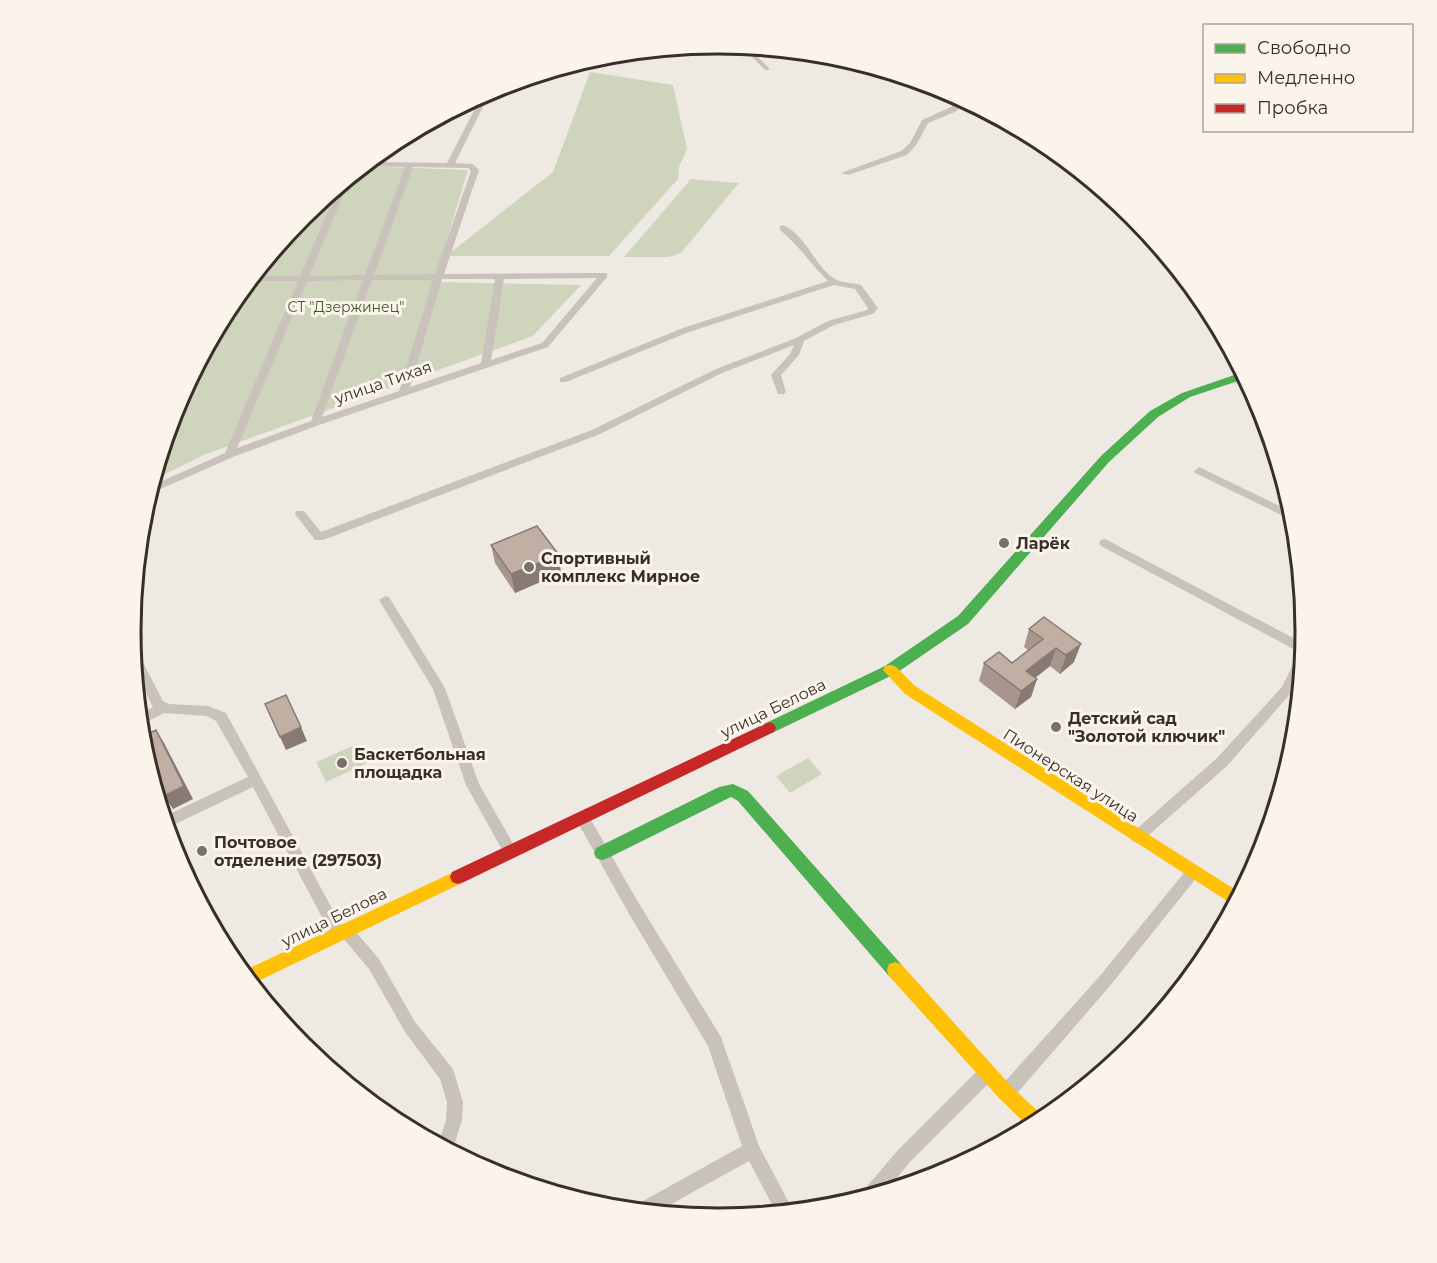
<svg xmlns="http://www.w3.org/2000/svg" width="1437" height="1263" viewBox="0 0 1437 1263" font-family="Montserrat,sans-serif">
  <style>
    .green { fill: #ced5bc }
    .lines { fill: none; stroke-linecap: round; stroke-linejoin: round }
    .street { fill: #c8c2bb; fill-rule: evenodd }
    .fast { fill: #4caf50; fill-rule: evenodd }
    .slow { fill: #ffc107; fill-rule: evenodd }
    .jam { fill: #c62828; fill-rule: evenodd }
    .wall { fill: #a7968d }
    .shaded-wall { fill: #887a73 }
    .building { fill: #c2afa4; stroke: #887a73; stroke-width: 1.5 }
    .poi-dot { fill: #78706a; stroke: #faf4eb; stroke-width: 2 }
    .labels { text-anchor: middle; stroke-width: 6; stroke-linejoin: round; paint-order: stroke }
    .far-park-label { font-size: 14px; fill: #45582c; stroke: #faf4eb }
    .street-label { font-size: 16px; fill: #392f29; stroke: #faf4eb }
    .poi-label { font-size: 16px; font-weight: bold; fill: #392f29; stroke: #faf4eb; text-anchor: start }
    .rim { fill: none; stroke: #392f29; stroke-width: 3 }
  </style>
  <rect width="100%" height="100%" fill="#eeeae3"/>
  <path class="green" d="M590 72 673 85 687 149 679 167 678 179 609 256H446L553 172Z
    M363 166 468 170 434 282 581 285 533 336 206 454 153 480 175 406 230 305 303 215Z
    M691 179 739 183 681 253 669 257H624Z
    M357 744 367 763 326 782 316 762Z
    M808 758 822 774 790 793 776 776Z"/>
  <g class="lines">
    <path class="street" d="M746 46 752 47 751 50 769 68V70H765L746 51Z
      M489 91 490 93 455 163 473 164 479 170 444 274 607 273V277L548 347 319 425 233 457 149 494 151 486 225 453 298 281H249L253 276H300L339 186 347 179 349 181 309 276 365 275 405 167 364 166 369 162 447 163 482 95ZM413 167 468 168 471 171 435 274 374 275ZM597 278 542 343 491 360 504 279ZM442 279H495L481 363 410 387ZM363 280 311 421 237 448 307 281ZM372 280H433L399 391 322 417Z
      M958 96 964 99 957 111 928 123 917 144 907 155 848 175 841 173 901 151 910 143 922 120 951 107Z
      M783 225C808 236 815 269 837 280 844 283 854 283 861 285L878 308 873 314 834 325 804 341 799 355 781 375 786 392 784 394H778L771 375 790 354 794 345 722 373 600 434 323 540H315L295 514 296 511H304L321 532 592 430 716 369 796 338 828 321 867 310 868 308 855 289 834 285 689 332 566 382H560V378L683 328 828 281C811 265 799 245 780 230V226Z
      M184 390 187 393 178 412 173 413Z
      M1199 467 1294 513 1296 522 1195 473 1194 471Z
      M1105 539 1305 644 1303 670 1291 693 1227 766 1142 841 1137 843 1132 841 1130 837 1132 833 1217 758 1282 687 1299 652 1101 546 1099 543 1101 540Z
      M385 596 389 597 445 688 479 784 515 847 517 851 515 855 510 857 505 855 466 785 433 689 379 600Z
      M133 649 137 651 163 701 169 704 208 706 226 713 341 925 345 923 350 925 379 959 415 1022 453 1069 463 1102 462 1120 452 1152 438 1145 446 1120 447 1102 440 1079 405 1032 369 969 343 938 338 940 333 938 253 787 167 828 163 817 248 777 216 721 207 716 164 713 140 725 139 714 153 707 134 669Z
      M582 811 587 813 638 902 721 1037 759 1146 794 1212 777 1214 749 1161 655 1213 632 1211 634 1206 742 1146 708 1046 628 912 577 821 575 817 577 813Z
      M1193 866 1198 868 1200 872 1198 876 1109 987 1012 1099 1006 1101 1000 1099 998 1093 1000 1087 1099 977 1188 868Z
      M987 1065 993 1067 995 1073 993 1079 910 1162 884 1193 862 1200 863 1191 898 1150 981 1067Z"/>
    <path class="fast" d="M1243 372 1247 378 1190 397 1158 417 1109 462 968 624 895 674 774 732 769 734 764 732 762 728 764 724 885 666 958 616 1101 456 1150 411 1182 393Z
      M733 784 748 791 901 964 903 970 901 976 895 978 889 976 738 801 731 797 608 858 602 860 596 858 594 853 596 848 719 787Z"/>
    <path class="slow" d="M890 665 895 666 915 686 1242 894 1235 906 905 694 883 670 885 666Z
      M458 870 464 872 466 877 464 882 252 984 241 972Z
      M895 962 901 964 1012 1087 1046 1119 1030 1128 1000 1099 889 976 887 970 889 964Z"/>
    <path class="jam" d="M769 722 774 724 776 728 774 732 464 882 458 884 452 882 450 877 452 872Z"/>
  </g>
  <path class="wall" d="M491 545 561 573 515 593 495 563Z
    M1044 617 1074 662 1060 674 1050 666 1035 678 1037 679 1031 697 1015 709 979 681 984 663H1012L1028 650 1024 647 1029 629Z"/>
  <path class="shaded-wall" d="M559 555 561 573 515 593 511 574Z
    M1081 644 1074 662 1060 674 1066 655Z
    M1056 648 1050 666 1021 689 1026 671Z
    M1037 679 1031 697 1015 709 1021 691Z
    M301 727 307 741 286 750 280 737Z
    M156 730 164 743 193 799 173 809 164 796Z"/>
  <path class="building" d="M537 526 559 555 511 574 491 545Z
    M1044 617 1081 644 1066 655 1056 648 1026 671 1037 679 1021 691 984 663 999 652 1012 663 1043 639 1029 629Z
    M286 695 301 727 280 737 265 704Z
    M156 730 184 786 164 796 144 755 142 746 141 737Z"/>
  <g class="poi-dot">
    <circle cx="1004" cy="543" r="6"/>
    <circle cx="529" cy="567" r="6"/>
    <circle cx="1056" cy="727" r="6"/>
    <circle cx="342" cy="763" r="6"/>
    <circle cx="202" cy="851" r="6"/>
  </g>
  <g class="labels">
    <g class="far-park-label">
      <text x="346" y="312">СТ "Дзержинец"</text>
    </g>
    <g class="street-label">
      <text transform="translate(383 382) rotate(-19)" y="6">улица Тихая</text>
      <text transform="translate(773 708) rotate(-26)" y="6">улица Белова</text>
      <text transform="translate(1071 775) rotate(33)" y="6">Пионерская улица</text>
      <text transform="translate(334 917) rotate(-26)" y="6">улица Белова</text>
    </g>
    <g class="poi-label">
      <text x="1016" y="549">Ларёк</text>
      <text x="541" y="564">Спортивный<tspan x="541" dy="18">комплекс Мирное</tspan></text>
      <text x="1068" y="724">Детский сад<tspan x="1068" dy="18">"Золотой ключик"</tspan></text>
      <text x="354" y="760">Баскетбольная<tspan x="354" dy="18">площадка</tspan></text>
      <text x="214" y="848">Почтовое<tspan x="214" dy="18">отделение (297503)</tspan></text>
    </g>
  </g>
  <path d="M0 0H1437V1263H0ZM141 631a577 577 0 1 1 1154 0a577 577 0 1 1-1154 0Z" fill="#faf4eb" fill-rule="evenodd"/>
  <path class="rim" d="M141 631a577 577 0 1 1 1154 0a577 577 0 1 1-1154 0Z"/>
  <rect x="1203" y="24" width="210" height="108" fill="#faf4eb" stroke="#ada59d" stroke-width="1.5"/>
  <rect x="1215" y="44" width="30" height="9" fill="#4caf50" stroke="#ada59d" stroke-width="1.5"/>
  <text x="1257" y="54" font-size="18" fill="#392f29">Свободно</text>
  <rect x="1215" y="74" width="30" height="9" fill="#ffc107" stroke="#ada59d" stroke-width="1.5"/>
  <text x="1257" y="84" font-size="18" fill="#392f29">Медленно</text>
  <rect x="1215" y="104" width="30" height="9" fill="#c62828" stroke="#ada59d" stroke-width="1.5"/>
  <text x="1257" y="114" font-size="18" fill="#392f29">Пробка</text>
</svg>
